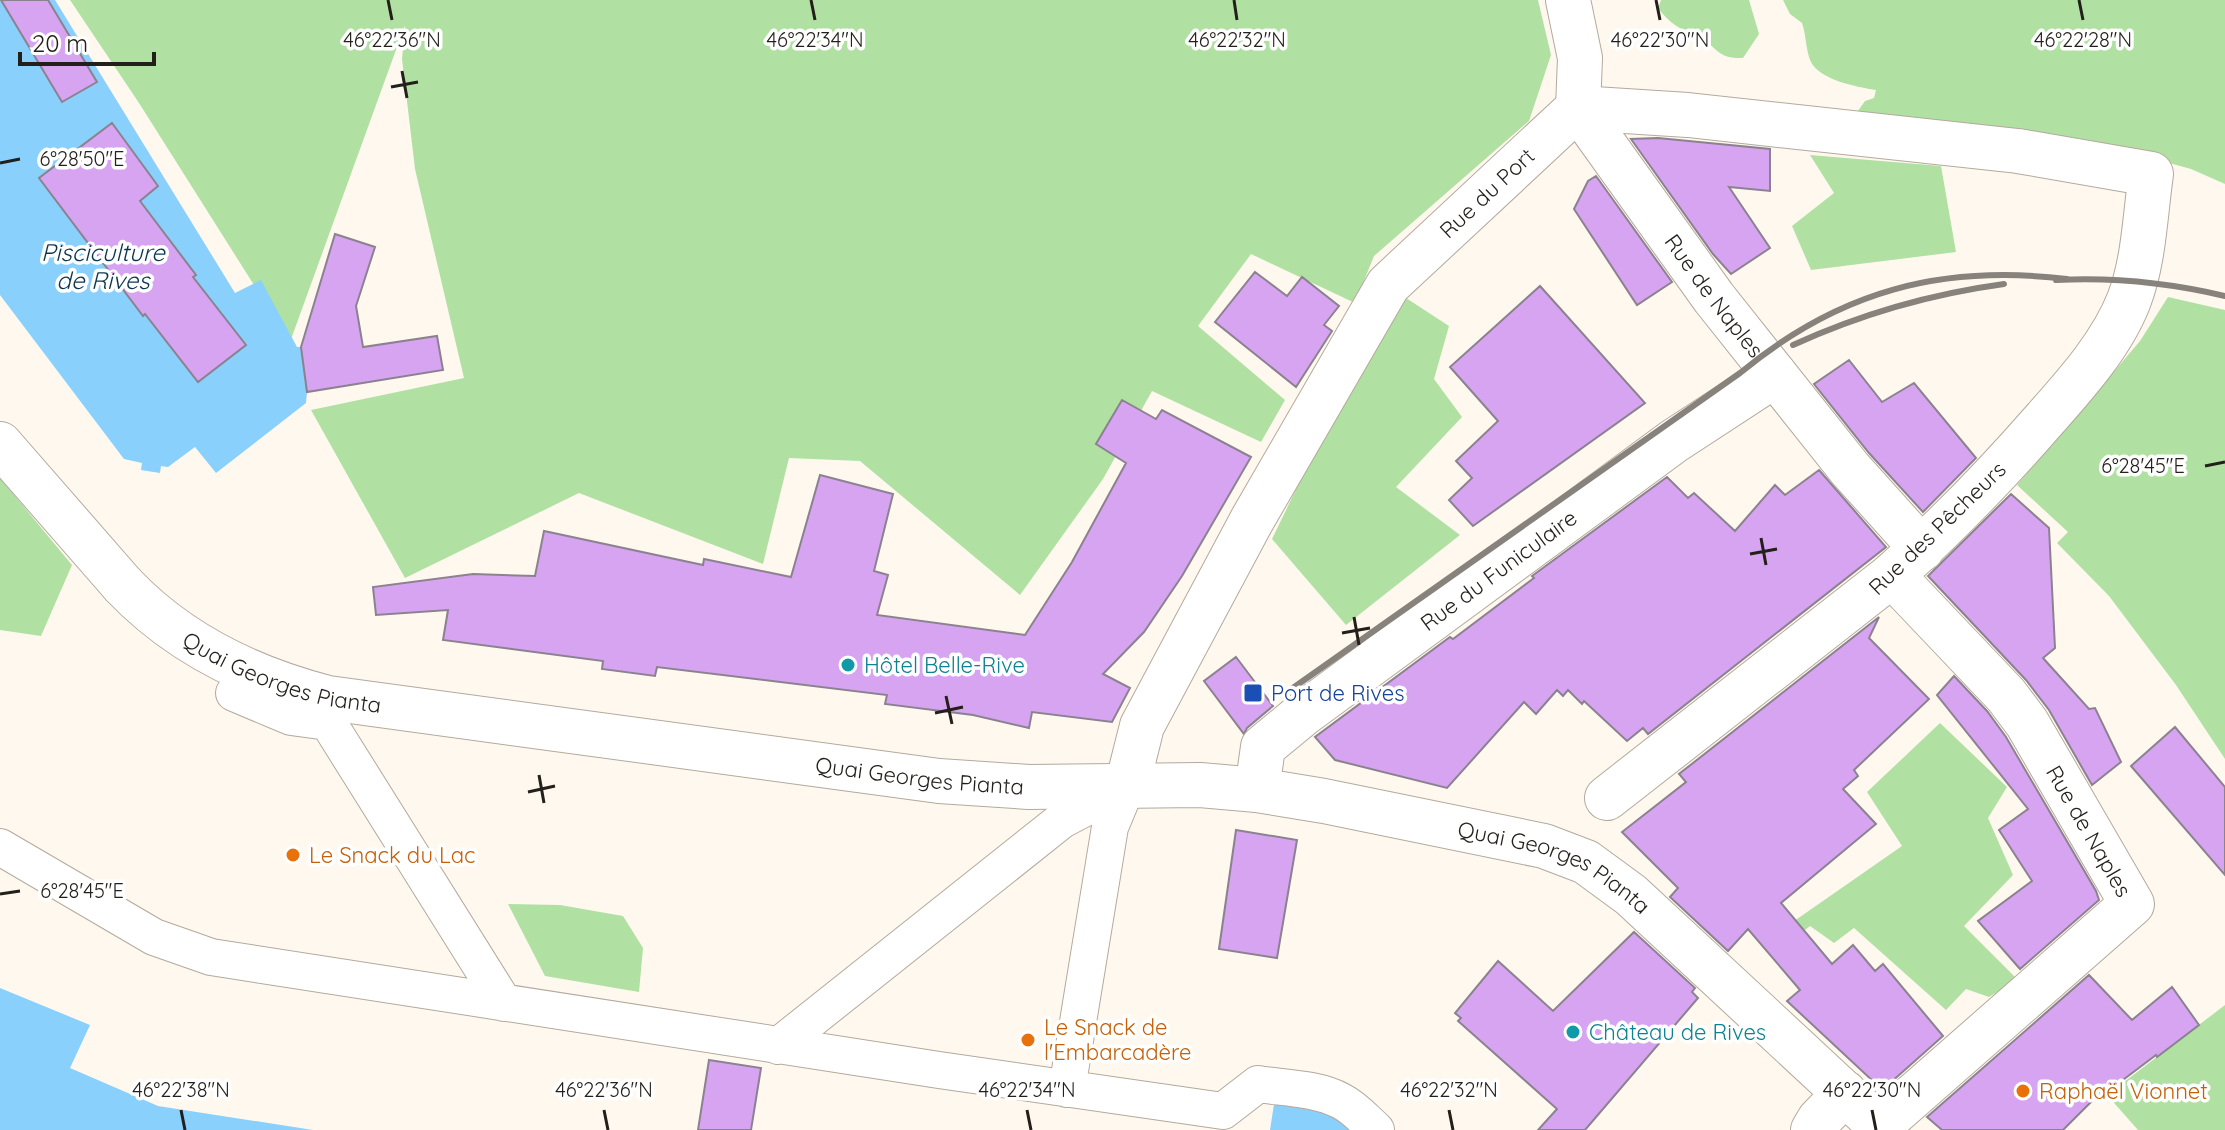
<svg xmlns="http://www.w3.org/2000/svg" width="2225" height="1130" viewBox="0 0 2225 1130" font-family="Quicksand,sans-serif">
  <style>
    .green { fill: #b0e1a2 }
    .water { fill: #89d0fd }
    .building { fill: #d7a4f1; stroke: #8b8290; stroke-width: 2 }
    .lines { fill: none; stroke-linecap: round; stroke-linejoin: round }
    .pedestrian-casing { stroke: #b4a99c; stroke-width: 38 }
    .minor-casing { stroke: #b4a99c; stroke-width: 46 }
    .tertiary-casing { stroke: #b4a99c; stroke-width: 46 }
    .pedestrian { stroke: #fff; stroke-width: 36 }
    .minor { stroke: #fff; stroke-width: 44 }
    .tertiary { stroke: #fff; stroke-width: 44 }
    .rail { stroke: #87827b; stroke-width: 6 }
    .ticks { fill: none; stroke: #231f1a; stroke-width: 3 }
    .culture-dot { fill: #0f9aa8; stroke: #fff; stroke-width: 3 }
    .transit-dot { fill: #1a4fb4; stroke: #fff; stroke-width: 3 }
    .food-dot { fill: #e8710a; stroke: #fff; stroke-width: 3 }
    .labels { text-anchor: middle; stroke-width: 7; stroke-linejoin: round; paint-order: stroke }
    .street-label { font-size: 22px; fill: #231f1a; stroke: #fff }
    .culture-label { font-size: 22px; fill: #0d838f; stroke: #fff; text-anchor: start }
    .transit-label { font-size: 22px; fill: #164399; stroke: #fff; text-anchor: start }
    .food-label { font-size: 22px; fill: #c56008; stroke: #fff; text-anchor: start }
    .water-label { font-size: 24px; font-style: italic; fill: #0b354b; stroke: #fff }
    .ticks-label { font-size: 20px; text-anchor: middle; fill: #231f1a; stroke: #fff; stroke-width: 7; stroke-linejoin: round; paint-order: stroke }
  </style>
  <rect width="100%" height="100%" fill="#fff8ef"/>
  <path class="green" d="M70 0H1538L1551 55 1529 121 1374 256 1355 303 1251 254 1198 326 1285 400 1261 442 1152 391 1103 479 1020 595 860 461 789 458 763 564 579 493 405 578 311 410 464 378 415 169 402 59 405 25 290 342 139 103Z
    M1661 0H1749L1759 34 1743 58C1717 59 1718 48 1699 36 1698 36 1689 32 1687 32 1675 26 1666 19 1658 8Z
    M1783 0H2225V184L2191 169 2162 161 1855 115 1865 101 1874 98 1876 90C1857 87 1820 80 1811 62 1806 52 1806 34 1802 23L1790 14Z
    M1810 155 1941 166 1956 252 1811 270 1792 226 1834 193Z
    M1403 296 1449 326 1434 379 1462 417 1396 487 1460 535 1346 625 1272 539 1346 386Z
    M2168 297 2225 310V759L2176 685 2109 596 2057 543 2068 532 2017 485 2140 341Z
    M0 478 72 565 41 636 0 630Z
    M1940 723 2007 787 1988 818 2013 875 1964 926 2018 980 1989 997 1966 989 1946 1010 1854 928 1834 943 1810 926 1780 950 1771 937 1902 846 1867 792Z
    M508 904 560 905 623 916 643 948 639 992 545 976Z
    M2225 1005V1130H2138L2107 1095Z"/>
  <path class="water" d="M0 0H55L235 293 261 280 297 347H301L307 392 306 403 216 473 195 447 168 467 161 466 160 473 141 470 142 463 124 459 0 295Z
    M0 988 90 1025 70 1068 158 1106 313 1130H0Z
    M1274 1104 1332 1113 1349 1130H1270Z"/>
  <path class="building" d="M1 0H48L97 82 62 102Z
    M112 123 158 186 140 201 196 275 193 277 246 345 198 382 145 314 143 316 39 178Z
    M1658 138 1770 149V191L1729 187 1770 248 1731 274 1713 254 1631 139Z
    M1596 176 1672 282 1637 305 1574 209 1588 181Z
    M335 234 375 247 356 306 363 347 437 336 443 370 307 392 301 347Z
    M1255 272 1287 296 1302 277 1339 306 1324 325 1332 331 1296 387 1215 322Z
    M1540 286 1645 403 1473 526 1449 500 1472 478 1456 461 1498 421 1450 367Z
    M1849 360 1882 402 1914 383 1976 458 1923 512 1869 453 1814 384Z
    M1122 400 1156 419 1162 410 1251 457 1182 576 1144 632 1103 674 1130 688 1112 722 1032 712 1029 728 973 715 885 704 887 695 657 667 655 676 602 669 603 661 443 640 448 610 376 615 373 587 473 574 535 576 544 531 703 565 704 559 791 577 820 475 893 494 874 571 888 575 877 615 1025 635 1072 562 1126 463 1096 444Z
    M1819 470 1886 547 1648 734 1643 728 1627 741 1584 701 1582 704 1568 690 1563 696 1557 690 1536 714 1524 702 1447 788 1335 760 1315 737 1450 637 1453 639 1534 578 1532 576 1667 477 1688 498 1694 493 1735 531 1775 485 1785 495Z
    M2011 494 2049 528 2055 648 2043 658 2089 709 2095 708 2121 762 2092 785 2049 710 2026 680 1928 576Z
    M1879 617 1869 638 1929 699 1854 770 1858 776 1843 789 1876 824 1781 903 1832 964 1853 945 1875 971 1883 964 1943 1036 1889 1084 1882 1079 1876 1084 1787 1001 1800 990 1748 929 1728 951 1670 897 1678 888 1622 832 1686 782 1679 774Z
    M1236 657 1273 706 1247 728 1244 734 1204 681Z
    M1954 676 1987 711 2006 737 2096 891 2099 900 2020 969 1978 921 2032 881 1999 830 2028 809 1937 695Z
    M2175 727 2225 787V875L2131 766Z
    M1236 830 1297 840 1277 958 1219 949Z
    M1634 932 1695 988 1692 992 1698 998 1585 1130H1538L1557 1109 1458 1021 1461 1018 1455 1013 1498 961 1553 1011Z
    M2089 975 2132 1020 2172 987 2199 1025 2157 1057 2156 1055 2099 1098 2097 1096 2063 1130H1942L1927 1117Z
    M709 1060 761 1068 751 1130H698Z"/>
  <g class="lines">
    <defs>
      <path id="pedestrian" d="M234 693 291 717 328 722 504 1003
        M0 847 154 937 211 957 939 1070 1223 1111 1258 1084C1284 1088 1317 1088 1341 1101 1355 1108 1365 1120 1376 1130
        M778 1046 1062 820 1127 786 1110 827 1067 1089"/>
      <g id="minor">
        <path d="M1568 0 1580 58 1578 108"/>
        <path id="s1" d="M1578 108 1714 298 1850 469 1922 549"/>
        <path id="s2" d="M123 585C179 644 250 678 328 698L939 781 1029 787 1200 785 1257 790 1324 801 1544 846 1586 862 1631 895 1884 1130"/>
        <path id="s3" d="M1127 786 1142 726 1252 520 1388 285 1578 108 1688 115 2018 151 2151 174C2145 216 2144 261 2129 300 2112 344 2076 384 2045 419 1997 474 1947 526 1892 575L1607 798"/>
        <path id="s4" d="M1257 790 1263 747 1303 714 1674 441 1775 375"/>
        <path d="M1879 1126 2132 904 2027 723 2006 695 1892 575"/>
        <path d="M1813 1130 1819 1120 1845 1093"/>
      </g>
      <path id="tertiary" d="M0 444 123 585"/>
    </defs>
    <use href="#pedestrian" class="pedestrian-casing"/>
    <use href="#minor" class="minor-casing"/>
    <use href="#tertiary" class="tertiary-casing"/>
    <use href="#pedestrian" class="pedestrian"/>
    <use href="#minor" class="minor"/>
    <use href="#tertiary" class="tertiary"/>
    <path class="rail" d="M2056 280C2113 277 2170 283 2225 296
      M1793 345C1861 314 1930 294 2004 284
      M1290 690 1740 373C1839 291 1941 264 2067 279"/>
  </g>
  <path class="ticks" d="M388 0 392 20M811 0 815 20M1234 0 1237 20M1656 0 1660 20M2079 0 2083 20M402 71 407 98M391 87 418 82M0 163 20 159M2205 466 2225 462M1761 538 1766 565M1750 554 1777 549M1354 617 1359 645M1342 633 1370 628M946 696 952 724M935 713 963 707M539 775 544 803M528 792 555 786M0 894 20 891M181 1110 185 1130M604 1110 608 1130M1027 1110 1031 1130M1449 1110 1453 1130M1872 1110 1876 1130"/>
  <g class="culture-dot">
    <circle cx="848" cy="665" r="8"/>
    <circle cx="1573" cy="1032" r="8"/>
  </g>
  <rect class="transit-dot" x="1243" y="683" width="20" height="20" rx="4"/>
  <g class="food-dot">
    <circle cx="293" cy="855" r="8"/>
    <circle cx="1028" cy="1040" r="8"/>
    <circle cx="2023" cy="1091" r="8"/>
  </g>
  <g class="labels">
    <g class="street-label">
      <text dy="8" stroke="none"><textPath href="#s3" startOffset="702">Rue du Port</textPath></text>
      <text dy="8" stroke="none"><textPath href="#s1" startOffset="232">Rue de Naples</textPath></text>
      <text transform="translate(1937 528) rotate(-44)" y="8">Rue des Pêcheurs</text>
      <text dy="8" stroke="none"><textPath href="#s4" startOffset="338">Rue du Funiculaire</textPath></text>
      <text dy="8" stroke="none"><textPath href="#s2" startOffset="186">Quai Georges Pianta</textPath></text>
      <text dy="8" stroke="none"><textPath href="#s2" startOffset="834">Quai Georges Pianta</textPath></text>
      <text transform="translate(2089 831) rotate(60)" y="8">Rue de Naples</text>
      <text dy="8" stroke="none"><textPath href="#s2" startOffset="1482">Quai Georges Pianta</textPath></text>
    </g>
    <g class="culture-label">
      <text x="864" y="673">Hôtel Belle-Rive</text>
      <text x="1589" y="1040">Château de Rives</text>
    </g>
    <g class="transit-label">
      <text x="1271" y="701">Port de Rives</text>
    </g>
    <g class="food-label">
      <text x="309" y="863">Le Snack du Lac</text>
      <text x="1044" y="1035">Le Snack de<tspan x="1044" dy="25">l'Embarcadère</tspan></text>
      <text x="2039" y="1099">Raphaël Vionnet</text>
    </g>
    <g class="water-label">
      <text x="103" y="261">Pisciculture<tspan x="103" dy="28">de Rives</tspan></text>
    </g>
  </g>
  <g class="ticks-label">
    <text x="392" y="47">46°22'36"N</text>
    <text x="815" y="47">46°22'34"N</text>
    <text x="1237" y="47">46°22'32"N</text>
    <text x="1660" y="47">46°22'30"N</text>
    <text x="2083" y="47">46°22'28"N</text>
    <text x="82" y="166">6°28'50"E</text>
    <text x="2143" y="473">6°28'45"E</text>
    <text x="82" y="898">6°28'45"E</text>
    <text x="181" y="1097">46°22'38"N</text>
    <text x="604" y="1097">46°22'36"N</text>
    <text x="1027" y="1097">46°22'34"N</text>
    <text x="1449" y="1097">46°22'32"N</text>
    <text x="1872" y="1097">46°22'30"N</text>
  </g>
  <path d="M20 52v12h134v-12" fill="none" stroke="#231f1a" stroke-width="4"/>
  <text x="32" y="52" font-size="24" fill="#231f1a" stroke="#ffffff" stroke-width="6" paint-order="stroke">20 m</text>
</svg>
